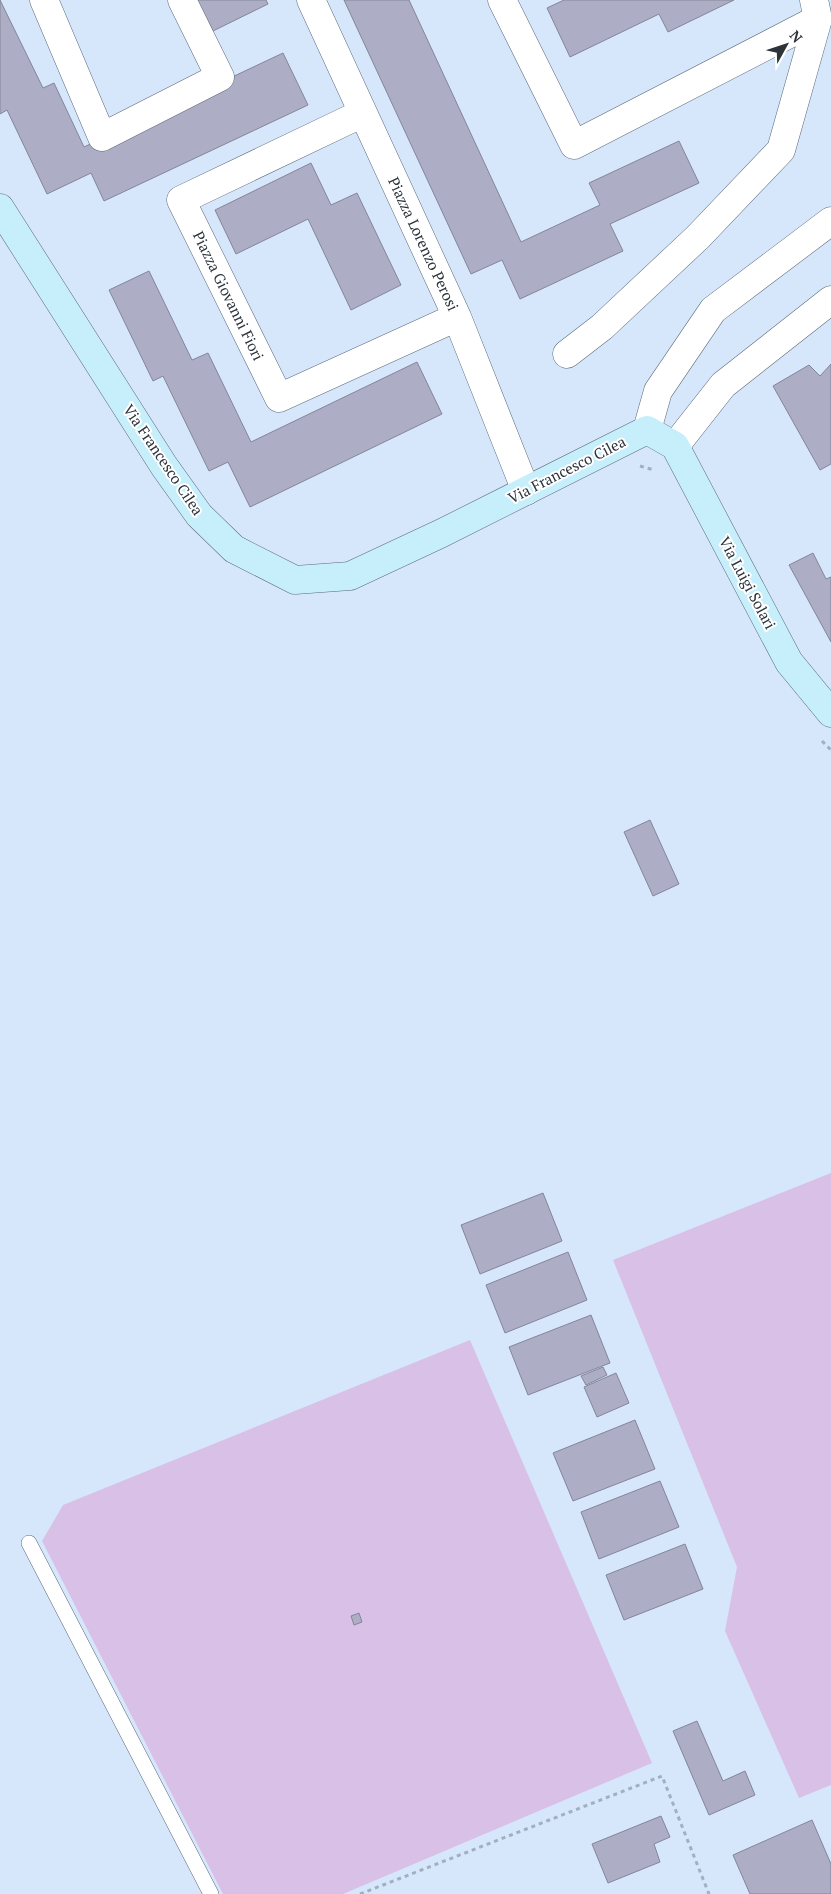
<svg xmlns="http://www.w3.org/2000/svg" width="831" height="1894" viewBox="0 0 831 1894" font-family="'PT Serif',serif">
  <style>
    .green { fill: #d9c0e6 }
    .building { fill: #adaec5; stroke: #83859b }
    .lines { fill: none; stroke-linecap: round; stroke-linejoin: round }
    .service-casing { stroke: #5c6b7d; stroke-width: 16 }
    .minor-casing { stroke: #5c6b7d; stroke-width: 29 }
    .secondary-casing { stroke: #5c6b7d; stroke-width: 29 }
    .path { stroke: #a2afbf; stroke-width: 3; stroke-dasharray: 4 4; stroke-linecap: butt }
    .service { stroke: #fff; stroke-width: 15 }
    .minor { stroke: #fff; stroke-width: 28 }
    .secondary { stroke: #c6effb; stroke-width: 28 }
    .labels { text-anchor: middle; stroke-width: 4; stroke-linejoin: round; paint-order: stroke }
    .street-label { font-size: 15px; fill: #2c333a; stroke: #fff }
  </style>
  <rect width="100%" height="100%" fill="#d6e7fb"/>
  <path class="green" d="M831 1173V1785L799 1798 725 1631 737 1567 613 1260Z
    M470 1340 652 1763 343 1894H223L42 1541 63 1505Z"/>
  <path class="building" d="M0 0 43 88 54 83 84 147 283 53 308 105 104 201 91 173 47 194 7 110 0 114Z
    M197 0H266L268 4 213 31Z
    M344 0H409L521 242 600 205 589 183 679 141 699 183 610 224 623 251 520 299 502 260 471 274Z
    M564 0H734L668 32 659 14 570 57 547 8Z
    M311 163 331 205 357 193 401 285 351 310 308 219 236 254 215 210Z
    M149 271 192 360 208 353 251 442 417 362 442 414 250 507 228 462 209 471 163 376 153 381 109 290Z
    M831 364V464L820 470 773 386 809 365 820 376Z
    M813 553 826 579 831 577V642L789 565Z
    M650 820 679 884 653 896 624 832Z
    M543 1193 562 1241 480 1274 461 1225Z
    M568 1252 587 1300 505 1333 486 1285Z
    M591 1315 610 1363 528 1395 509 1347Z
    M603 1367 607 1375 586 1385 581 1376Z
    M616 1373 629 1403 597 1417 584 1387Z
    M635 1420 655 1469 573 1501 553 1453Z
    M660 1481 679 1527 599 1559 581 1512Z
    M685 1544 703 1589 624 1620 606 1575Z
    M359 1613 362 1622 354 1625 351 1616Z
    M697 1721 723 1781 745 1771 755 1795 709 1815 673 1731Z
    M661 1816 670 1837 654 1844 660 1862 608 1883 592 1844Z
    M812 1820 831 1864V1894H750L733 1855Z"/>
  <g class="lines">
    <defs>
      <path id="service" d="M29 1543 211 1894"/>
      <path id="minor" d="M44 0 102 137 220 77 182 0
        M311 0 457 317 526 491
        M502 0 574 145 818 19
        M363 113 181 200 279 398 457 317
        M567 354 602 327 698 237 781 150 818 19 814 0
        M647 430 658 391 713 310 831 221
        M675 446 723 385 831 300"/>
      <path id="secondary" d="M0 208 164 466 199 515 234 549 295 580 350 576 442 533 647 430 675 446 789 662 831 713"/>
    </defs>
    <use href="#service" class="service-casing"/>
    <use href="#minor" class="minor-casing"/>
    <use href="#secondary" class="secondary-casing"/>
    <path class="path" d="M640 466 654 470
      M822 741 831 750
      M360 1894 662 1776 709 1894"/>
    <use href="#service" class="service"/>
    <use href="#minor" class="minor"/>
    <use href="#secondary" class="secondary"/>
  </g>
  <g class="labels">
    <g class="street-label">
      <text transform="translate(423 244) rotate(65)" y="5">Piazza Lorenzo Perosi</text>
      <text transform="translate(228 296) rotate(64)" y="5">Piazza Giovanni Fiori</text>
      <text transform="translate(163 460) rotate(56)" y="5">Via Francesco Cilea</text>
      <text transform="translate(567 470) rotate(-27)" y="5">Via Francesco Cilea</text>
      <text transform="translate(747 583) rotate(62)" y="5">Via Luigi Solari</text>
    </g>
  </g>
  <g transform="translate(786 45) rotate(50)" stroke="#ffffff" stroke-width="4" paint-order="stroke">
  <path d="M0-4L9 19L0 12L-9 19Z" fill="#2c333a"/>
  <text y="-8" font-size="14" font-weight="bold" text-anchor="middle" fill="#2c333a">N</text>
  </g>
</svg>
